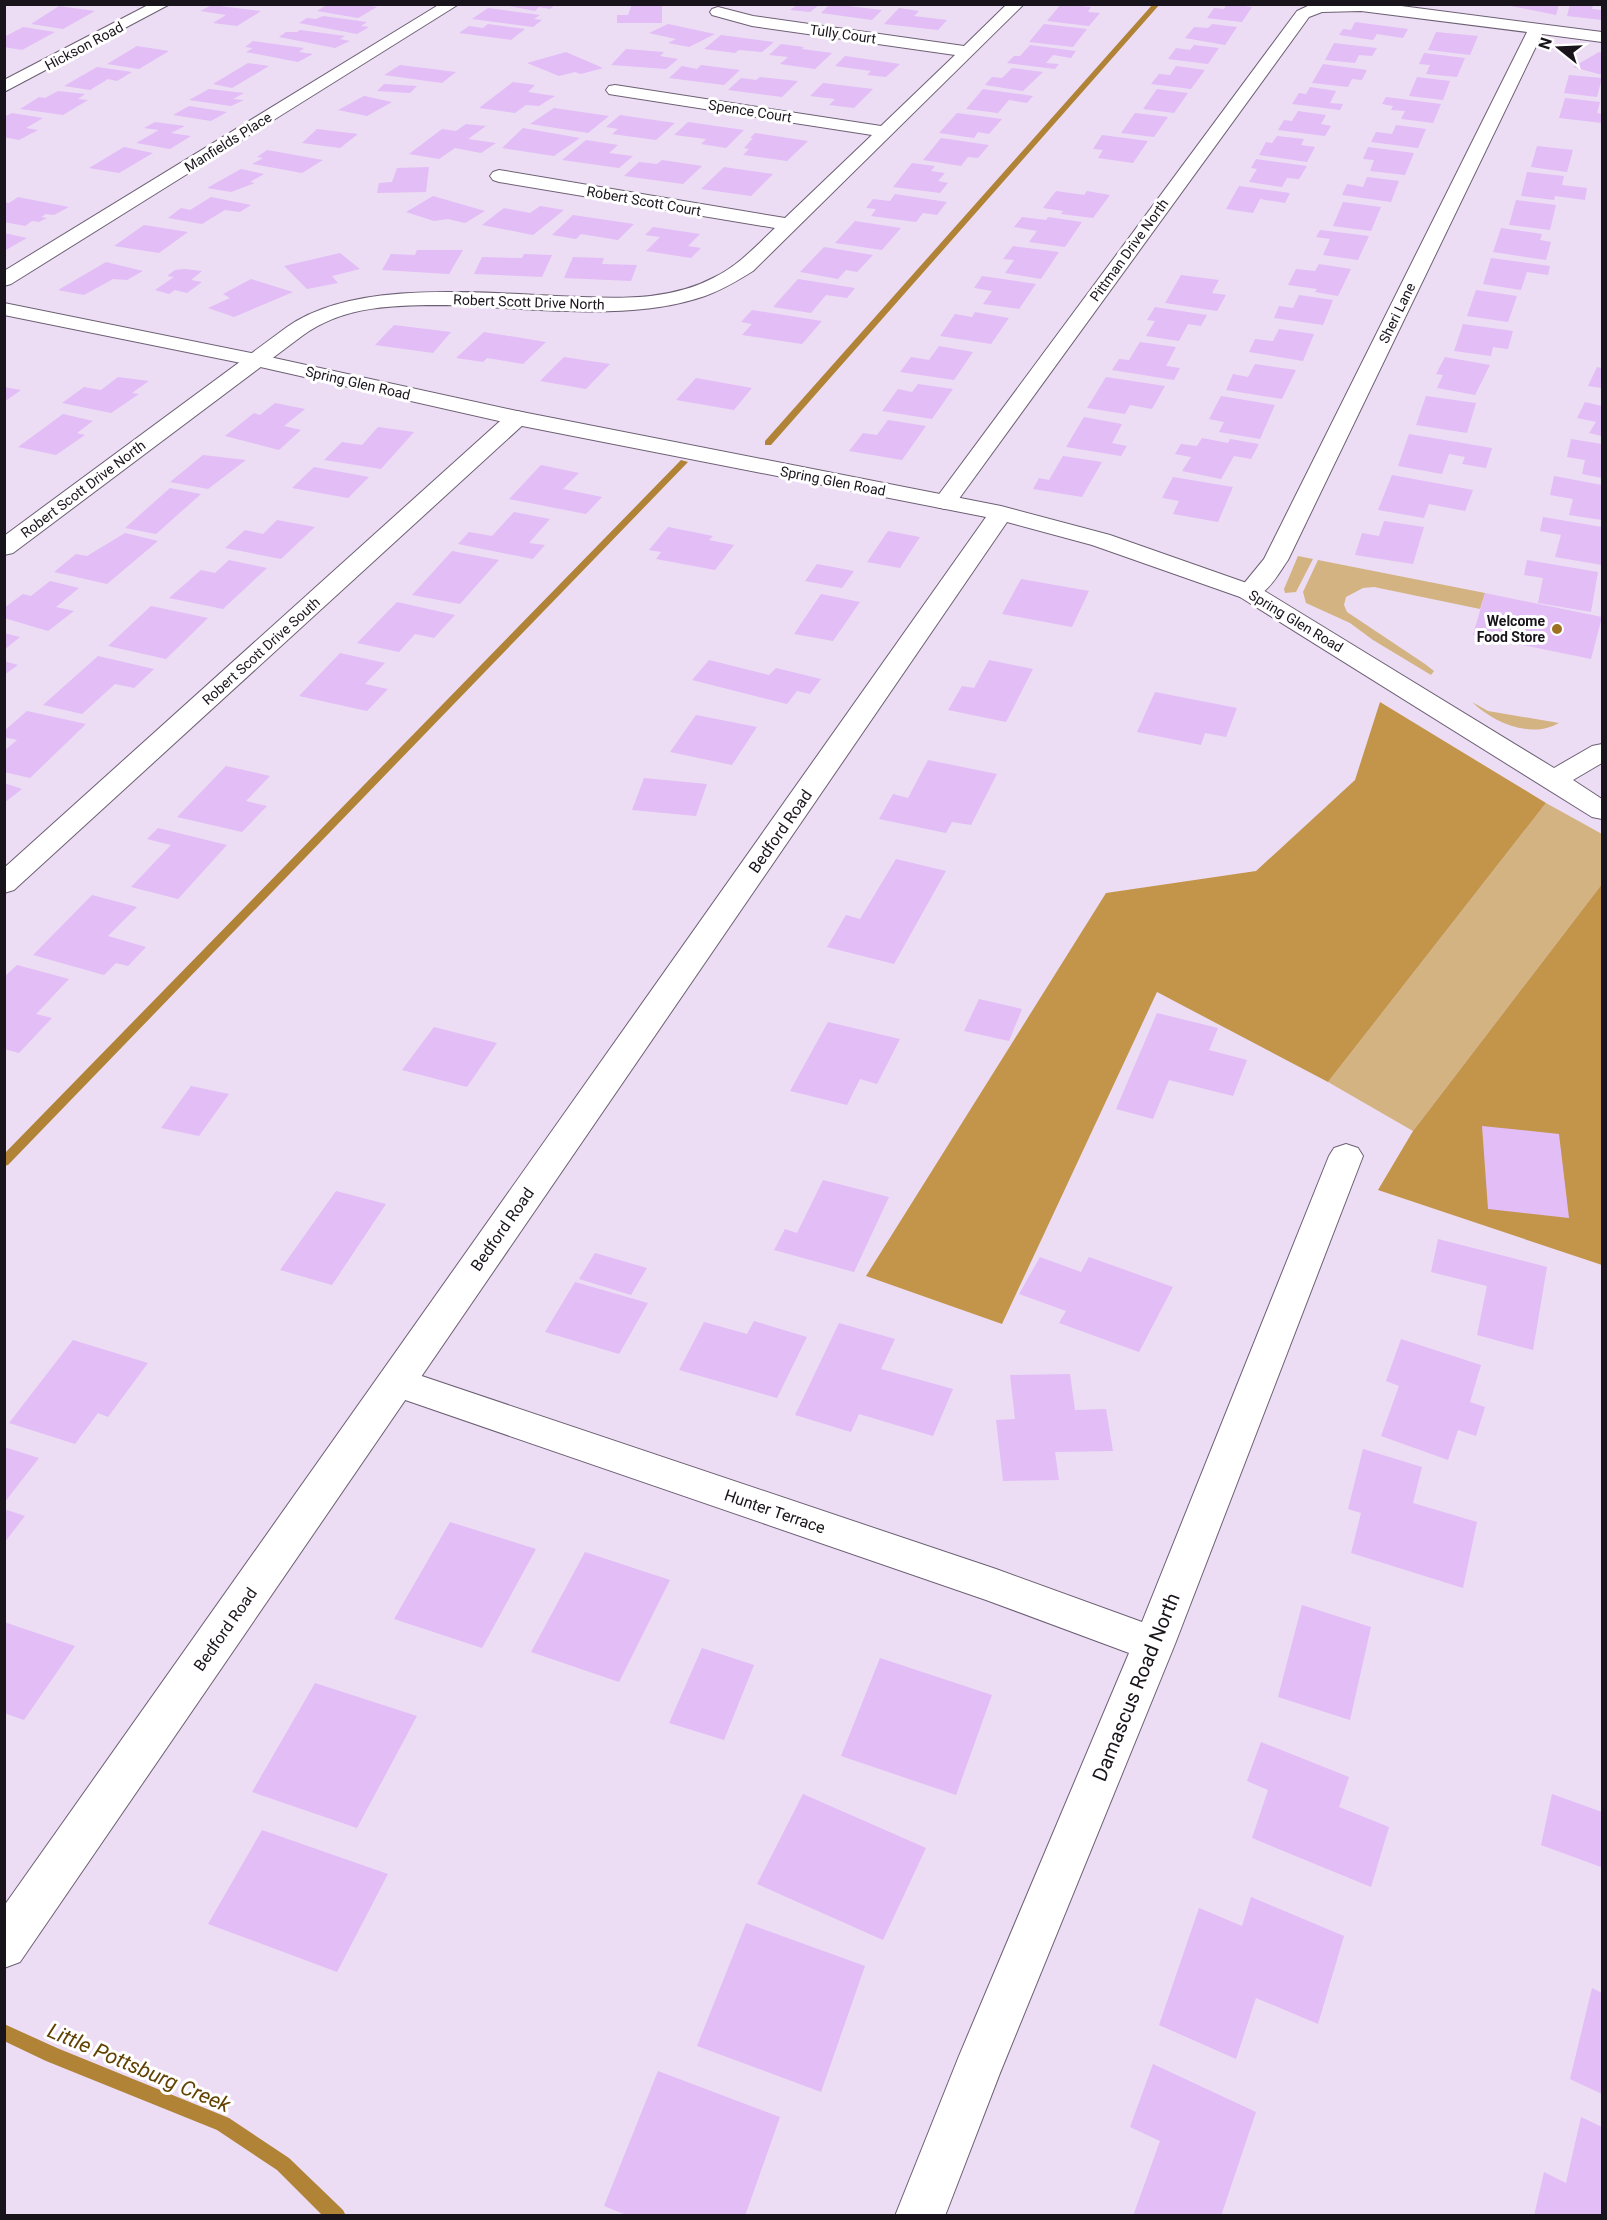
<svg xmlns="http://www.w3.org/2000/svg" width="1607" height="2220" viewBox="0 0 1607 2220" font-family="Roboto,sans-serif">
  <style>
    .green { fill: #d3b382 }
    .forest { fill: #c3954b }
    .lines { fill: none; stroke-linecap: round; stroke-linejoin: round }
    .stream { fill: #b08337; fill-rule: evenodd }
    .building { fill: #e2bdf6 }
    .street-casing { stroke: #6d6074; stroke-width: 2 }
    .secondary-casing { stroke: #6d6074; stroke-width: 2 }
    .street { fill: #fff; fill-rule: evenodd }
    .secondary { fill: #fff; fill-rule: evenodd }
    .poi-dot { fill: #9d7121; stroke: #fff; stroke-width: 2 }
    .labels { text-anchor: middle; stroke-width: 6; stroke-linejoin: round; paint-order: stroke }
    .far-street-label { font-size: 14px; fill: #19141b; stroke: #fff }
    .far-poi-label { font-size: 14px; font-weight: bold; fill: #19141b; stroke: #fff; text-anchor: end }
    .street-label { font-size: 16px; fill: #19141b; stroke: #fff }
    .near-street-label { font-size: 20px; fill: #19141b; stroke: #fff }
    .near-water-label { font-size: 21px; font-style: italic; fill: #604101; stroke: #fff }
  </style>
  <rect width="100%" height="100%" fill="#ecddf4"/>
  <path class="green" d="M1298 556 1313 559 1296 592 1285 593 1284 589Z
    M1318 560 1485 593 1480 609 1374 587 1363 588 1346 597 1344 605 1347 612 1425 664 1434 671 1431 675 1373 640 1350 623 1306 603 1303 592Z
    M1472 702 1488 711 1559 723C1531 739 1494 723 1472 702Z
    M1546 803 1602 834V884L1413 1131 1328 1082Z"/>
  <path class="forest" d="M1380 702 1546 803 1328 1082 1157 992 1002 1324 866 1276 1106 893 1256 871 1355 780Z
    M1602 884V1265L1378 1190 1413 1131Z"/>
  <g class="lines">
    <path class="stream" d="M1153 4H1160L771 445H765V441Z
      M681 460 688 462 8 1165 4 1166V1154Z
      M4 2024 57 2048 229 2118 289 2158 343 2210 346 2216H323L277 2170 217 2130 46 2061 4 2041Z"/>
  </g>
  <path class="building" d="M328 4H361L377 7 358 18 317 11Z
    M499 4H556L550 9 539 7 535 11Z
    M632 4H662V23H617V15H628Z
    M830 4H850L848 6 882 10 872 20 821 13Z
    M1061 4 1091 7 1088 12 1100 13 1089 26 1047 21Z
    M1227 4 1252 7 1242 22 1207 18 1214 8 1224 9Z
    M1501 4H1559L1556 15Z
    M1570 4 1593 5 1592 9 1602 10V20L1567 16Z
    M212 5 261 11 237 26 213 23 226 15 200 11Z
    M797 5H819L810 12 790 10Z
    M59 6 95 11 63 29 31 24Z
    M488 8 540 15 534 19 542 20 533 27 472 19Z
    M899 8 919 11 914 16 947 20 938 30 884 24Z
    M323 16 367 22 361 26 369 27 357 34 299 23 307 18 316 19Z
    M1355 22 1408 29 1403 38 1377 34 1373 40 1339 35 1343 29 1351 30Z
    M488 24 525 29 511 40 459 33 469 26 483 28Z
    M668 24 715 34 689 47 668 43 676 39 649 33Z
    M1044 24 1087 29 1073 47 1029 42Z
    M1212 24 1237 27 1225 45 1185 38 1194 27 1208 28Z
    M23 27 55 32 22 50 4 47V37Z
    M300 30 345 36 340 39 350 41 335 48 279 37 286 32H297Z
    M1436 32 1478 36 1470 55 1428 50Z
    M721 35 774 42 762 52 739 50 735 53 704 49Z
    M253 41 304 48 299 52 313 54 298 62 246 52 253 48 245 47Z
    M1334 43 1377 48 1372 56 1359 55 1355 63 1325 60Z
    M781 44 804 47 802 49 832 53 815 69 780 64 788 57 769 55Z
    M1030 45 1076 51 1071 58 1053 55 1046 63 1059 64 1055 69 1007 63 1014 56H1020Z
    M1194 45 1219 48 1208 64 1168 59 1176 48 1190 50Z
    M137 46 169 51 139 69 107 64Z
    M626 49 664 52 660 56 678 59 666 69 611 65Z
    M566 52 603 68 581 74 575 72 559 76 527 63Z
    M1599 52 1602 53V75L1573 67Z
    M1424 53 1465 58 1457 77 1426 74 1430 65 1419 64Z
    M845 56 900 64 886 77 867 75 871 71 835 66Z
    M248 63 269 66 232 88 213 84Z
    M1323 64 1367 70 1362 80 1352 79 1348 87 1312 83Z
    M400 65 456 72 442 83 384 75Z
    M701 65 740 70 724 85 669 78 682 66 697 69Z
    M1176 66 1205 70 1191 89 1151 84 1159 74 1170 75Z
    M97 67 132 72 117 81 108 79 90 90 64 86Z
    M1012 68 1043 72 1023 91 985 85 992 77 1002 78Z
    M1569 75 1602 78 1597 97 1564 93Z
    M760 77 798 81 782 97 728 90 741 78 756 80Z
    M1417 77 1450 81 1443 100 1409 96Z
    M513 82 535 85 528 92 555 96 539 106 526 105 515 113 479 108Z
    M823 83 873 89 854 108 829 105 835 99 810 96Z
    M384 84 417 86 410 93 377 91Z
    M1310 87 1336 91 1330 103 1343 104 1340 110 1292 104 1299 93 1306 94Z
    M209 89 244 93 233 99 244 100 231 106 189 100Z
    M983 89 1033 96 1027 103 1009 100 998 113 966 109Z
    M1157 89 1188 93 1174 113 1143 109Z
    M58 91 85 94 78 99 88 100 63 115 20 109 39 97 45 98Z
    M364 96 392 102 367 116 338 110Z
    M1386 97 1441 104 1433 123 1401 119 1405 111 1391 110 1393 106 1382 104Z
    M1565 98 1600 102 1597 113 1602 114V123L1559 118Z
    M189 106 227 112 211 121 173 115Z
    M554 108 609 116 588 133 530 124Z
    M1298 111 1326 115 1321 124 1331 126 1325 136 1278 130 1284 120 1292 121Z
    M12 113 43 118 26 128 38 130 19 140 4 137V117Z
    M957 113 1002 119 989 134 978 132 974 138 939 133Z
    M1135 113 1168 117 1154 137 1121 133Z
    M620 115 675 123 656 140 612 134 618 129 606 127Z
    M155 122 185 126 171 133 191 136 170 149 136 143 159 130 144 128Z
    M688 122 744 130 726 148 701 144 706 139 674 135Z
    M466 124 486 126 468 139 496 143 481 153 455 148 439 159 409 154 442 129 456 131Z
    M1396 125 1426 129 1418 148 1371 142 1376 132 1392 134Z
    M523 128 580 138 554 156 502 148Z
    M317 129 358 134 340 148 302 143Z
    M755 133 808 141 787 161 743 155 749 149 744 148 753 138H750Z
    M1102 135 1148 141 1133 163 1098 158 1103 150 1093 149Z
    M1277 136 1304 139 1301 145 1315 147 1307 162 1259 155 1266 142 1272 143Z
    M941 138 989 145 978 158 968 157 961 166 923 160Z
    M586 140 618 145 609 153 633 156 619 168 562 160Z
    M1537 146 1573 150 1567 172 1531 167Z
    M124 147 153 153 119 173 89 168Z
    M1368 147 1414 153 1405 175 1370 171 1374 160 1363 159Z
    M267 150 323 160 302 173 252 164 263 158 257 157Z
    M1256 159 1307 166 1299 179 1287 178 1282 187 1249 182 1257 169 1251 168Z
    M662 160 702 166 683 184 624 176 639 162 657 164Z
    M912 163 935 166 931 171 945 173 938 181 948 183 940 193 893 187Z
    M429 167 426 192 377 193 379 183 392 182 397 168Z
    M724 167 773 174 751 196 701 189Z
    M241 169 264 174 250 182 255 183 231 192 207 188Z
    M1527 172 1564 176 1562 185 1587 188 1585 200 1555 196 1554 200 1521 196Z
    M1367 177 1399 181 1391 202 1342 195 1347 184 1363 187Z
    M1239 186 1290 193 1285 203 1260 199 1253 213 1226 209Z
    M1056 191 1084 195 1087 191 1110 195 1093 218 1061 214 1063 211 1043 208Z
    M895 194 947 202 937 215 923 213 916 222 871 216 876 209 866 208 873 199 890 201Z
    M433 196 485 211 465 223 448 219 434 221 406 212Z
    M18 197 69 207 54 215 46 214 41 217 47 218 39 222 32 221 25 226 4 222V202L9 203Z
    M211 197 251 205 240 212 225 210 202 224 168 218 181 208 190 210Z
    M1516 200 1556 205 1550 230 1509 225Z
    M1343 202 1381 207 1371 231 1333 226Z
    M540 206 564 210 533 235 482 225 504 208 530 213Z
    M573 215 634 224 618 240 581 234 576 239 552 235Z
    M1022 217 1046 220 1048 217 1082 222 1065 247 1029 242 1037 231 1014 227Z
    M855 221 901 228 882 250 835 243Z
    M144 225 188 232 159 253 114 246Z
    M653 227 700 234 688 246 701 248 691 258 646 251 660 237 645 235Z
    M1501 228 1542 234 1540 240 1551 242 1546 260 1493 252Z
    M1320 230 1369 236 1358 260 1323 255 1330 239 1316 237Z
    M4 233 27 238 4 251Z
    M1013 246 1059 252 1041 279 1005 273 1014 260 1003 259Z
    M824 247 873 255 857 272 846 270 838 279 800 272Z
    M417 250H463L449 274 382 270 391 254 415 255Z
    M340 253 360 269 332 276 338 283 307 289 284 266Z
    M524 254 552 255 542 277 474 274 482 257 522 258Z
    M573 257 604 258 602 264 637 265 631 281 564 278Z
    M1491 258 1550 266 1548 275 1527 272 1521 290 1483 284Z
    M106 262 143 271 127 280 113 279 84 295 58 290Z
    M1319 264 1351 269 1338 296 1315 292 1317 289 1288 285 1296 269 1315 271Z
    M185 269 202 271 191 280 202 282 187 293 175 290 169 294 155 290 174 277 167 276 175 270Z
    M1181 275 1219 280 1212 293 1226 295 1217 311 1165 303Z
    M982 276 1036 284 1019 309 983 304 992 291 974 288Z
    M251 279 293 292 234 317 208 308 230 298 223 294Z
    M798 279 855 288 847 298 826 295 811 313 773 307Z
    M1476 290 1517 296 1508 322 1467 316Z
    M1299 295 1333 300 1323 325 1274 318 1279 306 1293 308Z
    M1155 307 1207 315 1201 326 1188 324 1179 341 1146 336 1155 321 1147 320Z
    M752 310 822 321 802 344 742 335 752 324 741 322Z
    M975 312 1009 318 991 344 940 336 955 314 972 317Z
    M1463 324 1513 331 1508 349 1493 347 1491 356 1454 351Z
    M394 325 451 332 433 353 375 345Z
    M1279 329 1314 334 1303 361 1249 352 1255 339 1273 341Z
    M484 332 546 342 523 364 487 358 483 362 456 358Z
    M1140 342 1176 347 1166 366 1180 368 1174 380 1112 370 1119 359 1129 360Z
    M939 346 973 352 954 380 900 372 911 357 929 360Z
    M564 357 610 364 586 389 540 381Z
    M1445 357 1490 365 1475 395 1437 388 1443 375 1436 374Z
    M1255 364 1296 370 1282 399 1226 390 1233 374 1248 377Z
    M1597 367 1602 368V388L1588 386Z
    M118 377 149 381 132 393 139 394 111 413 62 403 84 387 101 390Z
    M1106 377 1165 386 1152 409 1130 405 1125 414 1087 408Z
    M696 378 752 388 734 410 676 400Z
    M918 384 953 389 932 419 882 411 898 389 912 392Z
    M4 387 21 390 4 402Z
    M1221 396 1275 405 1260 439 1219 432 1224 422 1209 419Z
    M1426 396 1476 403 1467 433 1416 425Z
    M1585 402 1602 406V436L1589 433 1596 422 1577 418Z
    M275 403 305 409 284 426 301 430 279 450 225 436 254 413 260 415Z
    M63 414 93 421 77 433 85 435 56 455 18 447Z
    M1084 417 1122 424 1112 443 1127 446 1121 456 1066 447Z
    M888 420 926 426 902 460 849 451 863 433 877 435Z
    M378 427 414 432 381 469 324 460 342 442 362 445Z
    M1409 434 1492 448 1486 468 1462 464 1465 457 1449 454 1442 474 1398 466Z
    M1202 438 1228 443 1230 439 1259 444 1251 459 1234 456 1221 479 1182 471 1191 457 1175 454 1181 444 1197 446Z
    M1571 439 1602 444V478L1582 474 1585 460 1567 457Z
    M203 455 246 460 208 489 170 482Z
    M1063 456 1102 462 1082 497 1033 489 1039 478 1049 480Z
    M541 465 579 473 563 489 602 497 586 514 509 499Z
    M314 467 369 477 348 498 292 488Z
    M1392 475 1473 490 1465 511 1429 504 1424 518 1378 510Z
    M1554 476 1602 485V520L1569 515 1573 499 1550 495Z
    M1173 477 1233 487 1218 522 1173 514 1179 501 1162 498Z
    M170 488 201 494 156 534 125 528Z
    M514 512 550 519 529 543 545 545 533 559 458 544 469 532 492 536Z
    M1543 517 1602 527V565L1555 557 1561 535 1540 531Z
    M277 520 315 527 281 559 225 548 245 530 263 534Z
    M1384 521 1424 527 1413 564 1355 555 1362 533 1379 536Z
    M668 527 713 536 709 540 734 545 715 570 656 559 661 552 649 550Z
    M888 531 920 537 900 568 867 562Z
    M125 533 158 541 107 584 54 572 76 554 87 556Z
    M452 551 499 560 460 604 412 595Z
    M229 560 267 568 223 609 169 598 201 570 215 573Z
    M1527 560 1598 572 1591 612 1538 603 1543 578 1524 575Z
    M817 564 854 571 842 588 805 581Z
    M1021 579 1089 591 1072 627 1002 614Z
    M50 581 79 588 56 607 74 611 48 631 4 618V608L23 594 31 596Z
    M1485 593 1602 617 1591 659 1473 635Z
    M821 594 860 602 833 641 794 634Z
    M397 602 455 615 434 638 415 634 399 652 357 643Z
    M151 606 208 618 166 659 108 646Z
    M4 633 20 637 4 650Z
    M340 653 385 663 365 684 388 689 367 711 299 696Z
    M98 656 154 669 134 688 115 684 82 714 43 705Z
    M709 660 769 675 776 668 821 679 810 694 797 691 787 704 692 680Z
    M989 660 1033 669 1006 722 948 710 962 686 974 688Z
    M4 661 18 665 4 675Z
    M1155 692 1237 708 1226 737 1205 733 1201 745 1137 732Z
    M27 711 86 724 30 778 4 772V751L17 740 4 737V731Z
    M696 715 757 727 732 765 670 752Z
    M928 760 997 774 971 825 952 822 946 833 879 819 893 794 908 798Z
    M226 766 270 776 246 801 267 806 242 832 177 817Z
    M644 778 707 784 696 816 632 810Z
    M4 783 22 789 4 803Z
    M158 828 227 845 178 899 131 887 171 845 147 839Z
    M896 859 946 871 894 964 827 947 846 915 860 919Z
    M92 895 137 907 108 936 146 947 128 966 116 963 104 975 33 955Z
    M17 965 69 979 36 1014 52 1018 19 1053 4 1049V977Z
    M979 999 1022 1009 1009 1041 964 1031Z
    M1157 1013 1218 1028 1209 1050 1247 1060 1233 1096 1169 1080 1153 1119 1116 1109Z
    M828 1022 900 1039 877 1084 860 1079 847 1105 790 1091Z
    M434 1027 497 1043 467 1087 402 1070Z
    M191 1086 229 1094 199 1136 161 1128Z
    M1482 1126 1559 1134 1569 1218 1488 1209Z
    M823 1180 889 1197 854 1272 774 1250 785 1229 797 1233Z
    M336 1191 386 1204 332 1285 280 1270Z
    M1438 1239 1547 1267 1533 1350 1477 1335 1487 1286 1431 1272Z
    M595 1253 647 1268 631 1295 579 1279Z
    M1040 1257 1081 1272 1089 1257 1173 1287 1139 1352 1059 1323 1066 1311 1019 1294Z
    M575 1282 648 1303 619 1354 545 1332Z
    M754 1321 807 1337 777 1398 679 1370 704 1322 747 1334Z
    M839 1323 895 1339 881 1369 953 1389 933 1436 859 1414 851 1432 795 1415Z
    M1401 1339 1481 1365 1470 1402 1485 1407 1476 1436 1458 1430 1448 1460 1381 1436 1399 1386 1386 1381Z
    M73 1340 148 1363 108 1417 98 1413 75 1444 9 1423Z
    M1070 1374 1075 1410 1106 1409 1113 1451 1055 1452 1059 1480 1003 1481 996 1420 1015 1419 1010 1375Z
    M4 1447 39 1458 4 1503Z
    M1363 1449 1422 1467 1413 1503 1477 1522 1463 1588 1351 1553 1361 1513 1348 1509Z
    M4 1509 25 1516 4 1543Z
    M450 1522 536 1549 482 1648 394 1619Z
    M585 1552 670 1580 619 1682 531 1652Z
    M1302 1605 1371 1627 1350 1720 1278 1697Z
    M4 1622 75 1646 24 1720 4 1713Z
    M702 1648 754 1665 724 1740 669 1723Z
    M880 1658 992 1695 956 1795 841 1756Z
    M315 1683 417 1716 357 1828 252 1792Z
    M1261 1742 1349 1777 1339 1807 1389 1827 1371 1887 1252 1838 1268 1790 1247 1781Z
    M803 1794 926 1848 883 1940 757 1884Z
    M1552 1794 1602 1812 1601 1867 1541 1845Z
    M262 1830 388 1874 337 1972 208 1924Z
    M1251 1897 1344 1936 1318 2024 1256 1998 1236 2059 1159 2025 1199 1908 1242 1926Z
    M746 1923 865 1966 821 2092 697 2046Z
    M1592 1988 1602 1993V2094L1570 2079Z
    M1153 2064 1256 2112 1221 2216H1133L1160 2141 1130 2127Z
    M658 2071 780 2117 745 2216H629L604 2206Z
    M1581 2117 1602 2127V2216H1534L1544 2172 1566 2183Z"/>
  <g class="lines">
    <defs>
      <path id="street" d="M150 4H170L4 92V80Z
        M440 4H459L11 284 4 286V271Z
        M1007 4H1024L753 271C737 281 722 290 705 296 628 323 526 307 446 305 396 305 344 305 302 336L13 553 4 555V536L287 327C359 276 496 295 582 297 627 299 674 299 715 277 739 265 756 246 775 228L499 182 493 180 490 176 493 172 499 170 785 218 872 135 615 95 609 94 606 90 609 86 615 85 881 126 955 55 752 26 712 15 710 12 712 9 718 7 753 16 964 46Z
        M1312 4H1386L1602 32V42L1542 34 1288 560C1276 577 1264 603 1240 597L1237 592 1264 559 1527 32 1361 11 1322 12 1309 17 953 507 945 509 937 507 933 502 937 497 1297 11Z
        M517 411 525 413 528 418 525 423 14 890 4 893V868L509 413Z
        M1346 1144 1358 1148 1363 1156 1175 1644 1000 2073 945 2216H895L959 2056 1129 1653 986 1600 382 1392 376 1382 382 1372 395 1367 996 1569 1142 1622 1329 1156 1334 1148Z"/>
      <path id="secondary" d="M4 303 256 354 517 411 1001 506 1110 535 1258 587 1554 768 1592 746 1602 744V763L1573 780 1602 799V819L1592 817 1240 597 1092 545 1007 522 20 1962 4 1968V1906L986 517 517 425 256 366 4 315Z"/>
    </defs>
    <use href="#street" class="street-casing"/>
    <use href="#secondary" class="secondary-casing"/>
    <use href="#street" class="street"/>
    <use href="#secondary" class="secondary"/>
  </g>
  <circle class="poi-dot" cx="1557" cy="629" r="6"/>
  <g class="labels">
    <g class="far-street-label">
      <text transform="translate(843 34) rotate(8)" y="5">Tully Court</text>
      <text transform="translate(84 46) rotate(-28)" y="5">Hickson Road</text>
      <text transform="translate(750 111) rotate(9)" y="5">Spence Court</text>
      <text transform="translate(228 142) rotate(-32)" y="5">Manfields Place</text>
      <text transform="translate(644 201) rotate(10)" y="5">Robert Scott Court</text>
      <text transform="translate(1129 250) rotate(-54)" y="5">Pittman Drive North</text>
      <text transform="translate(529 302) rotate(2)" y="5">Robert Scott Drive North</text>
      <text transform="translate(1397 313) rotate(-64)" y="5">Sheri Lane</text>
      <text transform="translate(358 383) rotate(13)" y="5">Spring Glen Road</text>
      <text transform="translate(833 481) rotate(11)" y="5">Spring Glen Road</text>
      <text transform="translate(83 489) rotate(-37)" y="5">Robert Scott Drive North</text>
      <text transform="translate(1296 621) rotate(31)" y="5">Spring Glen Road</text>
      <text transform="translate(261 651) rotate(-42)" y="5">Robert Scott Drive South</text>
    </g>
    <g class="far-poi-label">
      <text x="1545" y="626">Welcome<tspan x="1545" dy="16">Food Store</tspan></text>
    </g>
    <g class="street-label">
      <text transform="translate(780 831) rotate(-55)" y="6">Bedford Road</text>
      <text transform="translate(502 1229) rotate(-55)" y="6">Bedford Road</text>
      <text transform="translate(775 1511) rotate(19)" y="6">Hunter Terrace</text>
      <text transform="translate(225 1629) rotate(-55)" y="6">Bedford Road</text>
    </g>
    <g class="near-street-label">
      <text transform="translate(1136 1687) rotate(-68)" y="7">Damascus Road North</text>
    </g>
    <g class="near-water-label">
      <text transform="translate(139 2068) rotate(23)" y="7">Little Pottsburg Creek</text>
    </g>
  </g>
  <rect width="1607" height="2220" fill="none" stroke="#19141b" stroke-width="12"/>
  <g transform="translate(1559 48) rotate(288)" stroke="#ffffff" stroke-width="4.5" paint-order="stroke">
  <path d="M0-4.5L10 22L0 15L-10 22Z" fill="#19141b"/>
  <text y="-9" font-size="16" font-weight="bold" text-anchor="middle" fill="#19141b">N</text>
  </g>
</svg>
